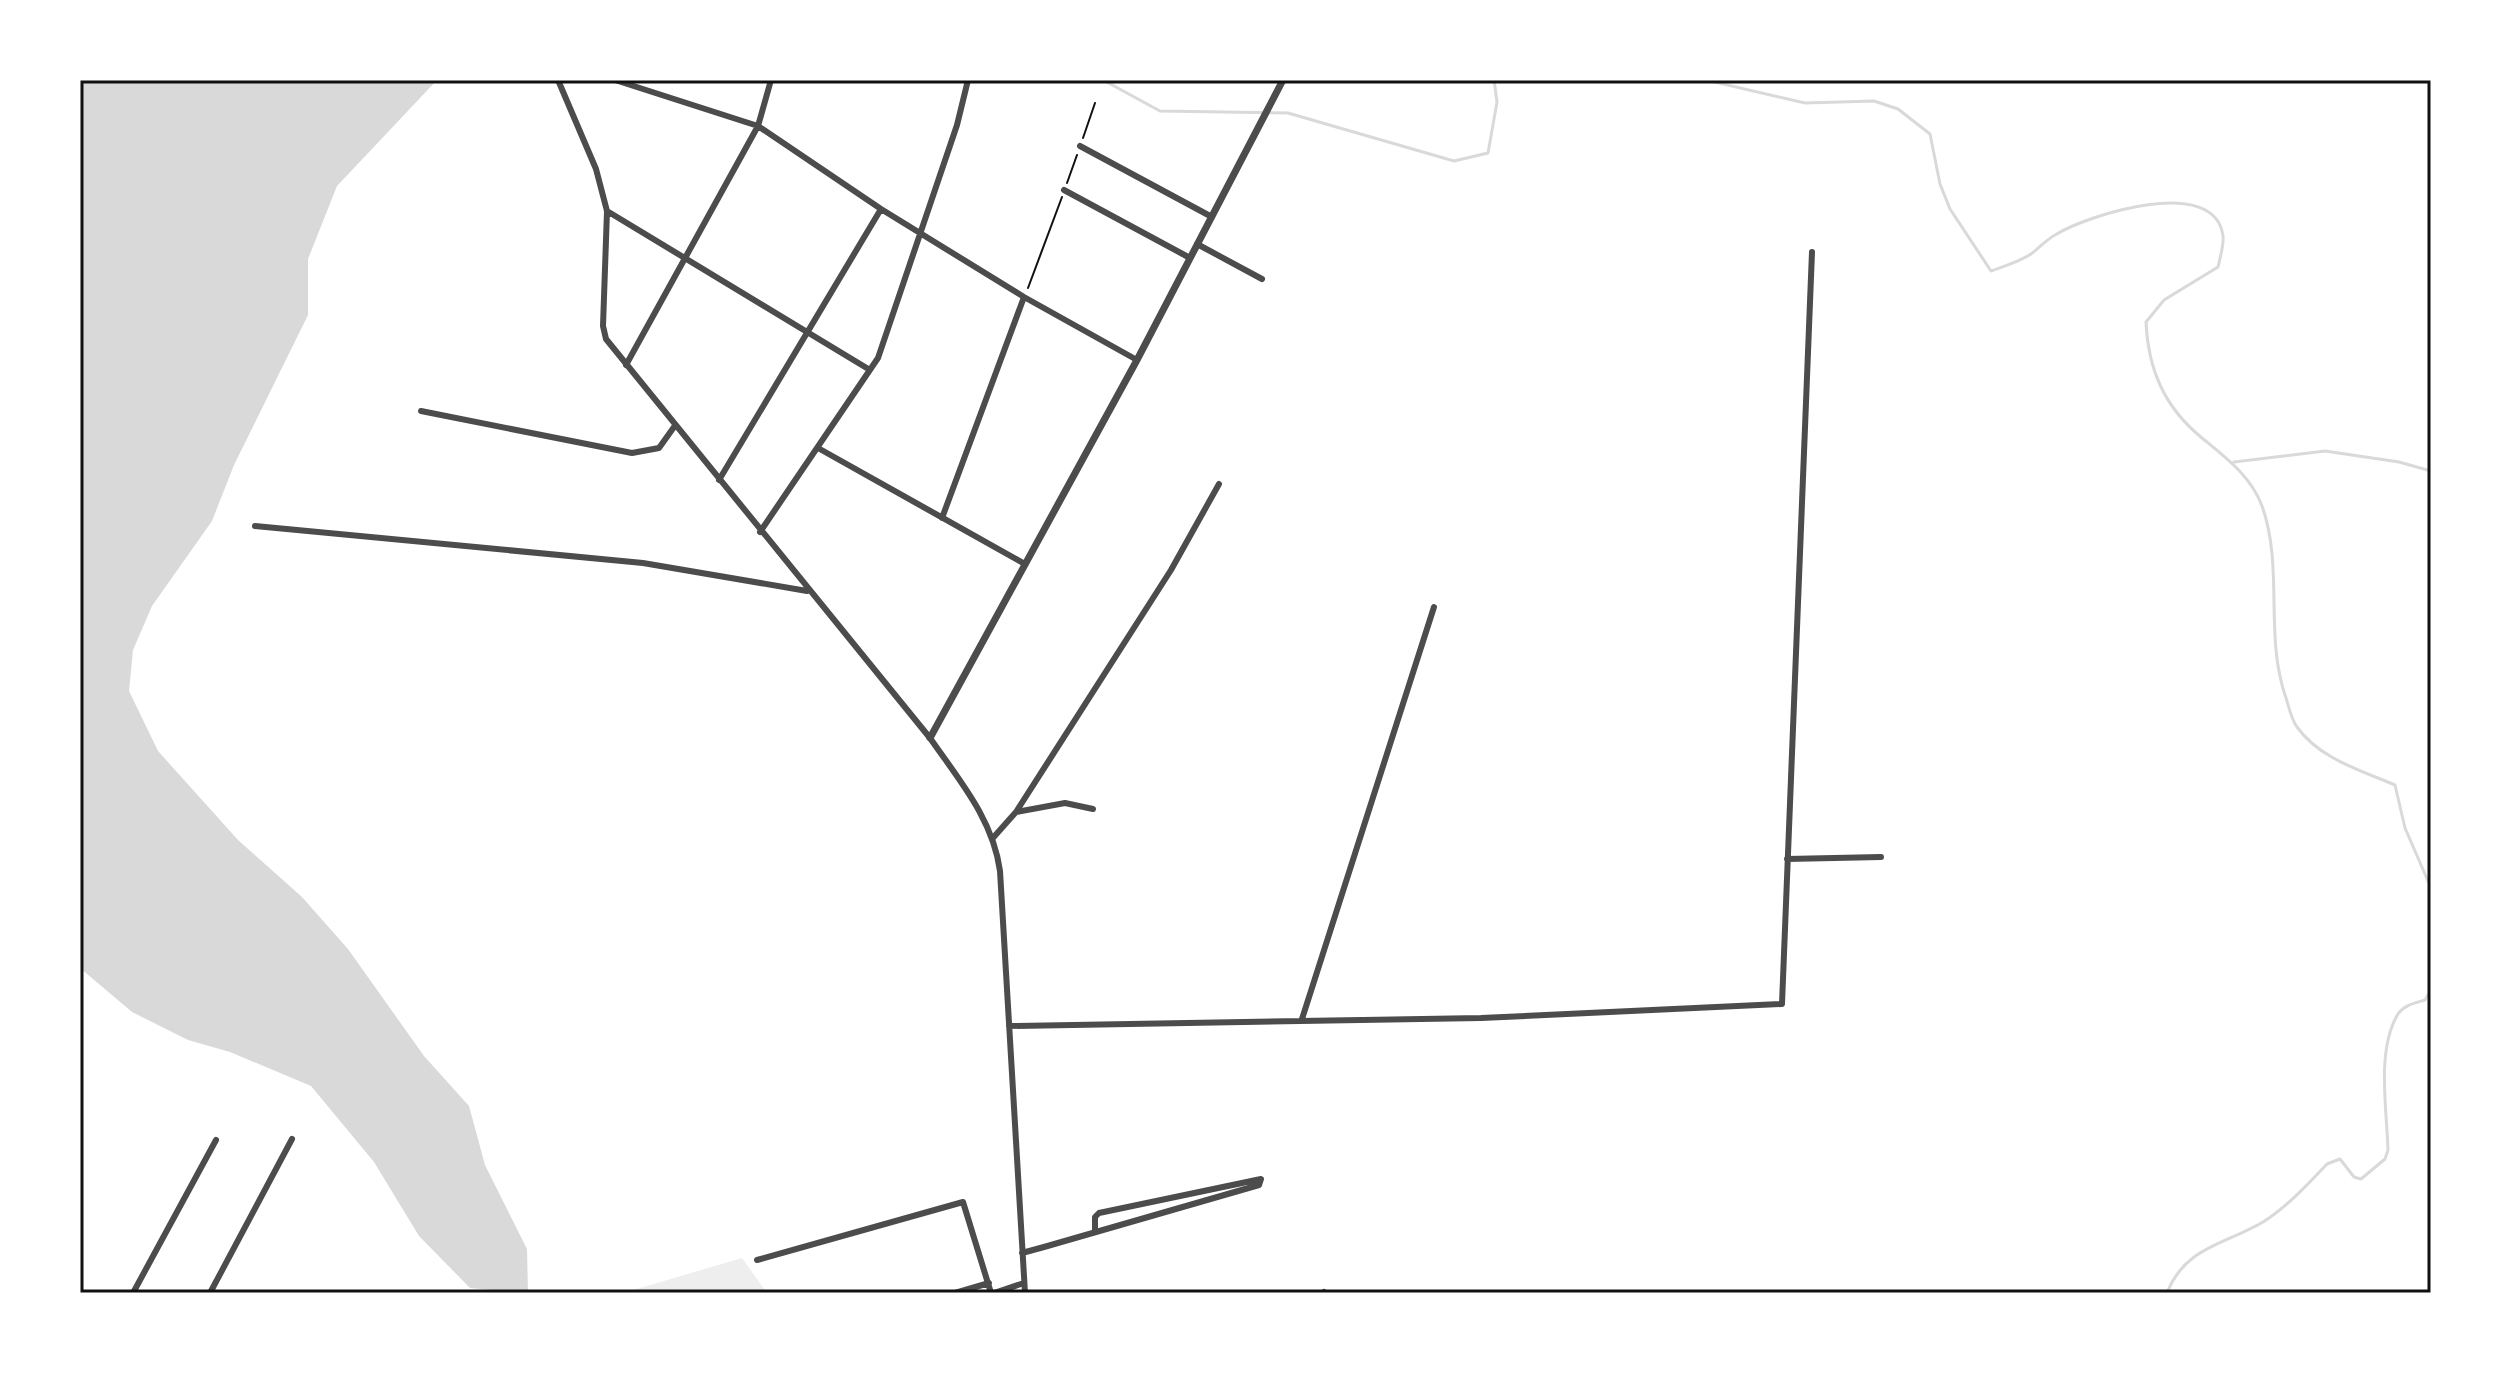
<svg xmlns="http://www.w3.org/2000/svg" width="2511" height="1373" viewBox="0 0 2511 1373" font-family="Merriweather,serif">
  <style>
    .green { fill: #eee }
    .water { fill: #d9d9d9 }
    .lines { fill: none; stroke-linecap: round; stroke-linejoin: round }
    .stream { stroke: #d9d9d9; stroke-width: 3 }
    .path { stroke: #111; stroke-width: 2 }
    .minor { stroke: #4c4c4c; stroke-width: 6 }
    .tertiary { stroke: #4c4c4c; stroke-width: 7 }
    .neatline { fill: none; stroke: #111; stroke-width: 3 }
  </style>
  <rect width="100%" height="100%" fill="#fff"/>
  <path class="green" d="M742 1258 767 1293H623Z"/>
  <path class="water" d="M80 80H437L337 186 308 259V315L234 465 212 521 152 606 133 650 129 691 158 751 238 840 302 897 348 949 424 1056 469 1106 485 1165 527 1249 528 1293 470 1288 419 1236 374 1162 311 1086 230 1052 188 1040 132 1012 80 968Z"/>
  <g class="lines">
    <path class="stream" d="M1103 80 1160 111 1288 113 1454 161 1488 153 1497 102 1494 80
      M1706 80 1805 103 1874 101 1898 109 1930 134 1940 184 1950 209 1991 271C2004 266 2019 262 2031 254 2039 248 2046 240 2055 235 2087 215 2215 174 2223 236 2224 245 2220 258 2218 267L2164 300 2146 322C2148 369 2164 407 2202 438 2225 457 2251 476 2262 506 2284 567 2264 636 2286 698 2289 707 2291 719 2297 727 2320 759 2360 770 2395 785L2405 828 2431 888
      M2234 462 2325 451 2399 462 2431 471
      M2167 1293C2185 1247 2224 1245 2263 1222 2287 1207 2308 1184 2327 1164L2340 1159 2354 1177 2361 1179 2385 1159 2388 1150C2387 1110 2376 1050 2398 1014 2404 1005 2415 1003 2425 1000L2431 990"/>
    <path class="path" d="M1083 138 1095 103
      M1067 183 1077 155
      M1028 288 1062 197"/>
    <path class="minor" d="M558 80 596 169 607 211 603 326 606 339 930 738C959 780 993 819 1000 871L1025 1293
      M615 80 758 126 881 209 1024 297 1137 360
      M1080 146 1212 217
      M1064 190 1190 258
      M607 211 870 370
      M1197 244 1262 279
      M626 365 758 126 771 80
      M421 411 632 453 659 448 674 427
      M818 448 1025 564
      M719 480 881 209
      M942 518 1024 297
      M255 526 643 563 807 591
      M760 532 878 358 957 125 968 80
      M1016 812 1065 803 1093 809
      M992 839 1016 812 1171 570 1219 484
      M1787 859 1881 857
      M1302 1019 1434 607
      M1009 1026 1481 1018 1782 1004 1812 252
      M1022 1253 1044 1247 1259 1185 1261 1179 1099 1213 1095 1217V1232
      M757 1260 963 1202 991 1293
      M133 1293 216 1140
      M210 1293 292 1139
      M955 1293 989 1283
      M994 1293 1024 1283
      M1323 1293 1324 1292"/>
    <path class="tertiary" d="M930 738 1137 360 1283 80"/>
  </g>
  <rect width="2511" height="1373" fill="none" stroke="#ffffff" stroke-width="164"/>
  <rect x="82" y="82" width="2347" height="1209" class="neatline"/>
</svg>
